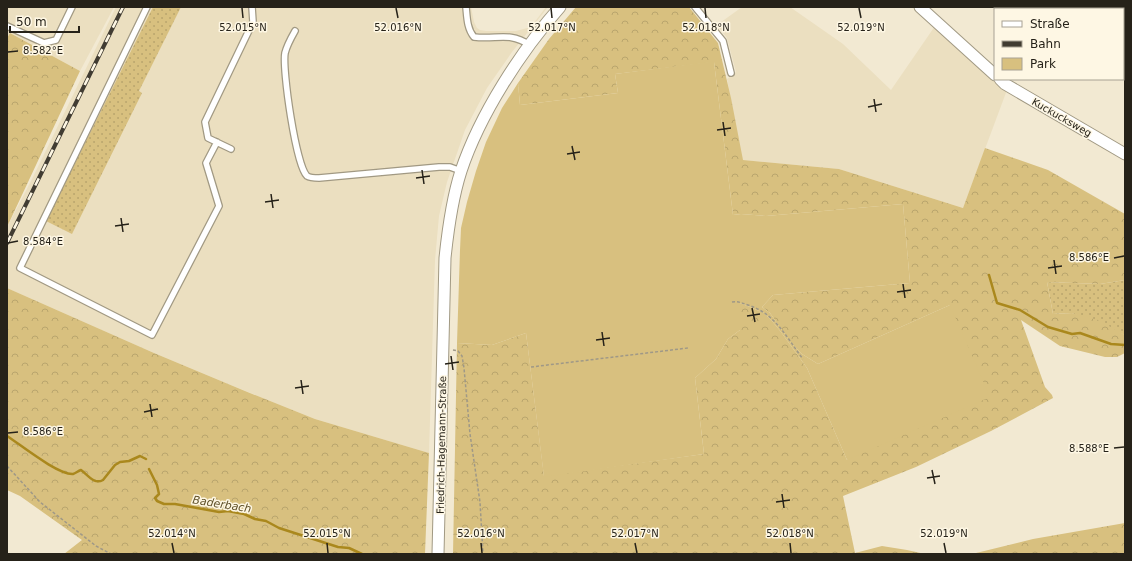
<svg xmlns="http://www.w3.org/2000/svg" width="1132" height="561" viewBox="0 0 1132 561" font-family="'DejaVu Sans',sans-serif">
  <style>
    .built { fill: #ebdfc0 }
    .grass { fill: url(#grass-dots) }
    .forest { fill: url(#forest-crowns) }
    .park { fill: #d8c07f }
    .lines { fill: none; stroke-linecap: round; stroke-linejoin: round }
    .stream { stroke: #aa881d; stroke-width: 2.5 }
    .service-casing { stroke: #a19983; stroke-width: 8 }
    .minor-casing { stroke: #a19983; stroke-width: 13 }
    .path { stroke: #9f9887; stroke-width: 1.5; stroke-dasharray: 3 2; stroke-linecap: butt }
    .service { stroke: #fff; stroke-width: 5.5 }
    .minor { stroke: #fff; stroke-width: 11 }
    .rail-casing { stroke: #413c32; stroke-width: 4 }
    .rail { stroke: #fef7e4; stroke-width: 2.5; stroke-dasharray: 8; stroke-linecap: butt }
    .ticks { fill: none; stroke: #262219; stroke-width: 1.5 }
    .labels { text-anchor: middle; stroke-width: 3; stroke-linejoin: round; paint-order: stroke }
    .street-label { font-size: 10px; fill: #262219; stroke: #fef7e4 }
    .water-label { font-size: 11px; font-style: italic; fill: #5f5028; stroke: #fef7e4 }
    .ticks-label { font-size: 10px; text-anchor: middle; fill: #262219; stroke: #fef7e4; stroke-width: 3; stroke-linejoin: round; paint-order: stroke }
  </style>
  <defs>
    <pattern id="grass-dots" width="8" height="8" patternUnits="userSpaceOnUse"><rect width="8" height="8" fill="#d8c07f"/><path d="M2 2h.1M6 6h.1" fill="none" stroke="#b9a56d" stroke-width="1.8" stroke-linecap="round"/></pattern>
    <pattern id="forest-crowns" width="20" height="18" patternUnits="userSpaceOnUse"><rect width="20" height="18" fill="#d8c07f"/><path d="M2 6a3 3 0 1 1 6 0M12 15a3 3 0 1 1 6 0" fill="none" stroke="#b9a56d"/></pattern>
  </defs>
  <rect width="100%" height="100%" fill="#f2e9d2"/>
  <path class="built" d="M7 7H114L80 71 10 33 7 38Z
    M116 7H471L474 22 477 28 480 30 486 31H516L531 27 546 7H548L512 52 487 88 465 130 447 182 439 216 435 260 429 453 315 419 238 388 154 353 7 288V227L31 181Z
    M742 7H790L843 44 891 90 935 26 1007 90 963 208 839 169 742 160 727 79 736 72 727 38 717 25Z"/>
  <path class="grass" d="M153 7H181L139 91 142 93 72 234 46 221Z
    M1125 280V335L1072 313 1053 314 1047 282 1100 284Z"/>
  <path class="forest" d="M576 7H689L718 43 731 98 743 160 839 169 963 208 985 148 1048 170 1125 214V280L1100 284 1047 282 1053 314 1072 313 1098 320 1125 335V353L1117 357H1105L1060 346 1021 320 1045 387 1052 395 1053 398 991 431 916 467 843 496 855 553 882 546 907 550 925 554H453L457 343 492 345 526 333 544 476 704 454 695 378 716 359 728 339 740 330V303L750 307 764 313 772 321 781 332 807 368 847 460 950 305 818 364 802 354 791 343 770 313 762 307 773 295 910 283 903 204 766 216 741 214 733 215 714 62 615 74 618 93 520 105 518 83 549 39Z
    M10 33 80 71 7 227V38Z
    M7 288 154 353 245 391 315 419 429 453 425 554H64L82 540 20 496 7 490Z
    M1125 523V554H972L1033 539Z"/>
  <path class="park" d="M708 62H714L733 215 741 214 766 216 903 204 910 283 773 295 762 307 770 313 791 343 802 354 818 364 950 305 990 397 847 460 807 368 781 332 772 321 764 313 750 307 740 303V330L728 339 716 359 695 378 704 454 544 477 526 333 492 345 457 343 460 250 461 228 467 202 476 171 486 142 502 108 518 83 520 105 618 93 615 74Z"/>
  <g class="lines">
    <path class="stream" d="M989 275 997 303 1020 310 1048 327 1072 334 1080 333 1111 344 1125 345
      M7 436C21 445 58 475 73 474 76 473 78 471 81 470 88 475 94 485 103 480L115 465 120 462 129 461 140 456 146 459
      M149 469 157 485 159 494 155 498 157 501 164 504H175L219 512 228 511 244 514 255 519 266 521 279 528 338 547 349 548 362 554"/>
    <defs>
      <path id="service" d="M147 7 20 268 152 335 219 206 206 163 217 142
        M466 7C467 17 467 29 474 37 497 40 508 31 530 45
        M695 7 723 41 731 73
        M7 26 44 43 56 40 72 7
        M295 31C291 38 287 45 285 53 282 69 296 166 307 176 310 178 315 178 319 178L439 167H450L461 171
        M231 149 208 138 205 122 253 22 252 7"/>
      <path id="minor" d="M920 7 995 75
        M1000 79 1005 84 1125 154
        M438 554 445 258C448 229 452 199 461 171 480 114 521 51 560 7"/>
    </defs>
    <use href="#service" class="service-casing"/>
    <use href="#minor" class="minor-casing"/>
    <path class="path" d="M732 302C738 301 742 303 748 305 776 314 786 337 803 359
      M453 350 458 351 462 356 464 368 470 434 480 502 483 554
      M531 367 688 348
      M7 466 40 502 96 546 111 554"/>
    <use href="#service" class="service"/>
    <use href="#minor" class="minor"/>
    <defs>
      <path id="rail" d="M7 243 123 7"/>
    </defs>
    <use href="#rail" class="rail-casing"/>
    <use href="#rail" class="rail"/>
  </g>
  <path class="ticks" d="M242 8 243 18M396 8 398 18M551 8 552 18M705 8 706 18M859 8 861 18M8 52 18 51M874 99 876 112M868 107 882 104M723 122 725 136M717 130 731 128M572 146 575 160M567 154 580 152M422 170 424 184M416 178 430 176M271 194 273 208M265 202 279 200M121 218 123 232M115 226 129 224M8 243 18 241M1114 258 1124 256M1054 260 1056 274M1048 268 1062 266M903 284 905 298M897 292 911 290M752 308 755 322M747 316 760 314M602 332 604 346M596 340 610 338M451 356 453 370M445 364 459 362M301 380 303 394M295 388 309 386M150 404 152 417M144 412 158 409M8 433 18 432M1114 448 1124 447M932 470 935 484M927 478 940 476M782 494 784 508M776 502 790 500M172 543 174 553M327 543 328 553M481 543 482 553M635 543 637 553M790 543 791 553M944 543 946 553"/>
  <g class="labels">
    <g class="street-label">
      <text transform="translate(1062 117) rotate(30)" y="4">Kuckucksweg</text>
      <text transform="translate(441 445) rotate(-89)" y="4">Friedrich-Hagemann-Straße</text>
    </g>
    <g class="water-label">
      <text transform="translate(222 504) rotate(9)" y="4">Baderbach</text>
    </g>
  </g>
  <g class="ticks-label">
    <text x="243" y="31">52.015°N</text>
    <text x="398" y="31">52.016°N</text>
    <text x="552" y="31">52.017°N</text>
    <text x="706" y="31">52.018°N</text>
    <text x="861" y="31">52.019°N</text>
    <text x="43" y="54">8.582°E</text>
    <text x="43" y="245">8.584°E</text>
    <text x="1089" y="261">8.586°E</text>
    <text x="43" y="435">8.586°E</text>
    <text x="1089" y="452">8.588°E</text>
    <text x="172" y="537">52.014°N</text>
    <text x="327" y="537">52.015°N</text>
    <text x="481" y="537">52.016°N</text>
    <text x="635" y="537">52.017°N</text>
    <text x="790" y="537">52.018°N</text>
    <text x="944" y="537">52.019°N</text>
  </g>
  <rect width="1132" height="561" fill="none" stroke="#262219" stroke-width="16"/>
  <rect x="994" y="8" width="130" height="72" fill="#fef7e4" stroke="#a8a293"/>
  <rect x="1002" y="21" width="20" height="6" fill="#ffffff" stroke="#a8a293"/>
  <text x="1030" y="28" font-size="12" fill="#262219">Straße</text>
  <rect x="1002" y="41" width="20" height="6" fill="#413c32" stroke="#a8a293"/>
  <text x="1030" y="48" font-size="12" fill="#262219">Bahn</text>
  <rect x="1002" y="58" width="20" height="12" fill="#d8c07f" stroke="#a8a293"/>
  <text x="1030" y="68" font-size="12" fill="#262219">Park</text>
  <path d="M10 26v6h69v-6" fill="none" stroke="#262219" stroke-width="2"/>
  <text x="16" y="26" font-size="12" fill="#262219" stroke="#fef7e4" stroke-width="3" paint-order="stroke">50 m</text>
</svg>
